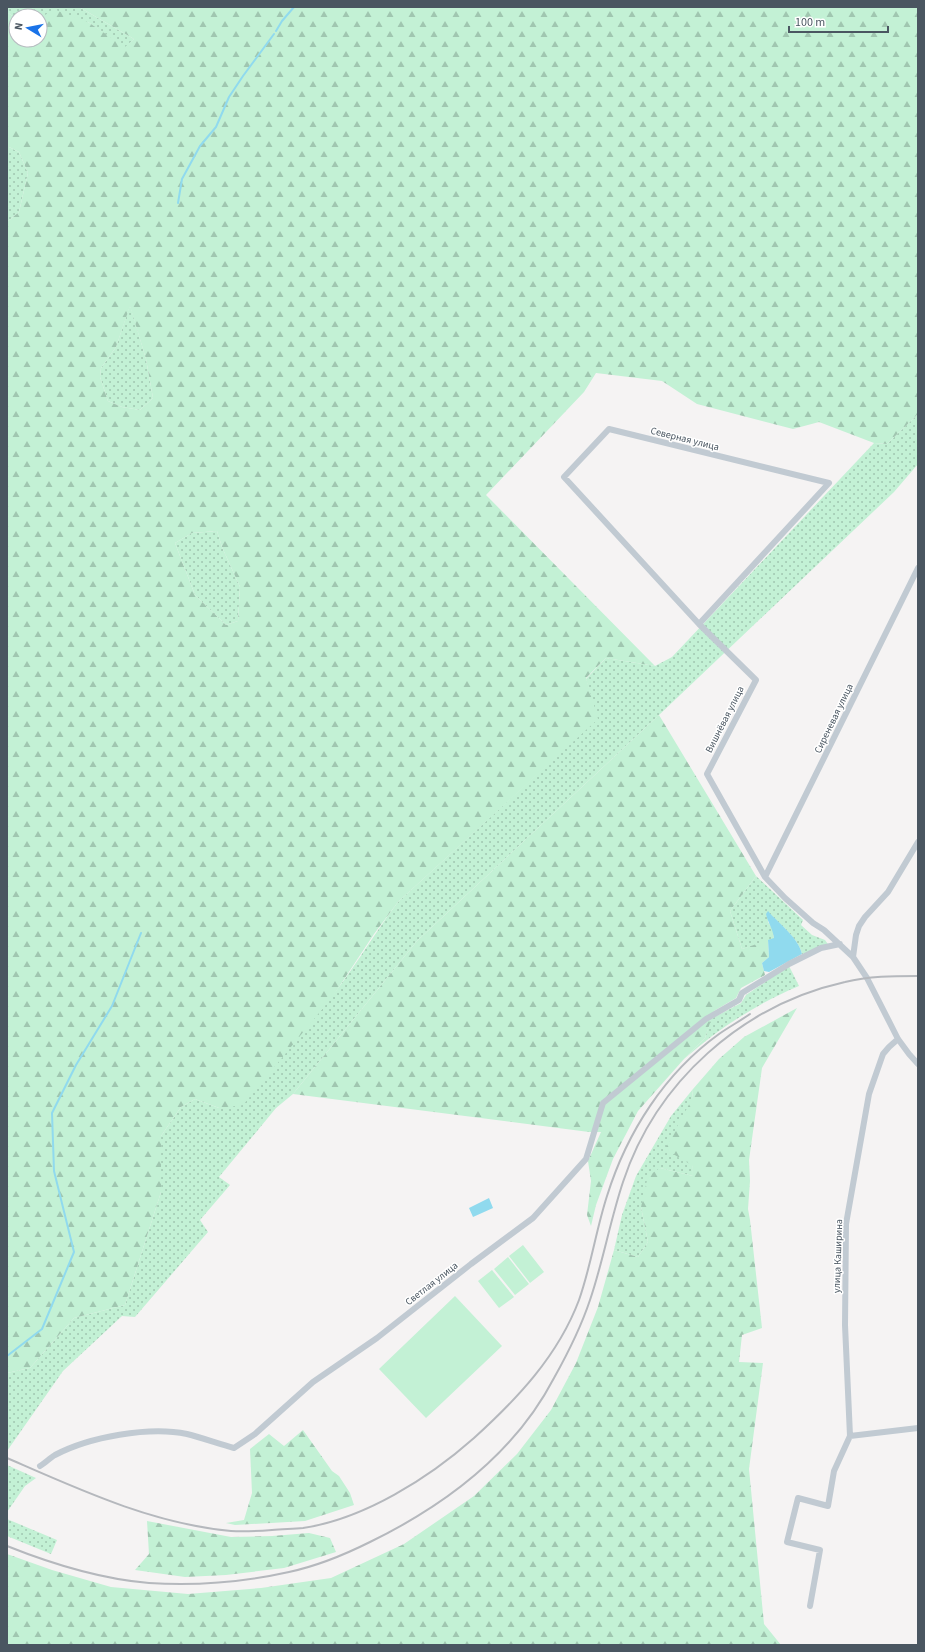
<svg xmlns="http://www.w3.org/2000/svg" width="925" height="1652" viewBox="0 0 925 1652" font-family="'Source Sans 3',sans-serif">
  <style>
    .grass { fill: url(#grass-dots) }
    .forest { fill: url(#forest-firs); fill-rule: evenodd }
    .park { fill: #c3f1d5 }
    .water { fill: #90daee }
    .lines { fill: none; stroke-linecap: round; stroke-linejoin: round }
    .stream { stroke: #90daee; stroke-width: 2 }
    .street { stroke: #c1cad2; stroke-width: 6 }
    .rail { stroke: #b5b8bd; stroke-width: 2 }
    .labels { text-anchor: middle; stroke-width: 3; stroke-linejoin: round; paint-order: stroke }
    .street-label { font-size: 10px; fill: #4a5661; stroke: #fff }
  </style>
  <defs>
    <pattern id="grass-dots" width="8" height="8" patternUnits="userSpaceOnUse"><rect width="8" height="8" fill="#c3f1d5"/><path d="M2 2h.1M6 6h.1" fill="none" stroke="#a0c6b0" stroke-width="1.8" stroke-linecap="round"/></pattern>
    <pattern id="forest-firs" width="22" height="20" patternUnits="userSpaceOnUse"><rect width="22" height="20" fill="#c3f1d5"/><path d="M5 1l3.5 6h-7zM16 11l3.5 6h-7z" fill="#a0c6b0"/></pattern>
  </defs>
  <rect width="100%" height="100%" fill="#f5f3f3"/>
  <path class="grass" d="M7 7H79L134 39 125 48 88 22 40 19V16H16V19L7 12Z
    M7 146 19 152 28 173 19 212 7 222Z
    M130 305 146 359 153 398 140 410 122 407 108 401 100 377 101 368 116 347Z
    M918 414V464L894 492 659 715 417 941 293 1094 276 1108 219 1177 230 1185 200 1220 208 1232 135 1317 122 1316 63 1371 7 1451V1373L30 1368 74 1318 125 1305 161 1192V1136L181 1107 195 1099 219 1108 321 1010C349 977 371 938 398 902L597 719 586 679 606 658 655 666 672 657 874 443 887 444Z
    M217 531 222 547 240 587 238 621 226 625 195 595 175 543 192 533Z
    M756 876 803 920 801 925 812 935 825 940 830 947 802 954C798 937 779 924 768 912V922L773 930 774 939 742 949 730 911Z
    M789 966 799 986C756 1004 718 1029 684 1059L705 1038 711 1019 741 1003 746 995Z
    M693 1089 692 1099 693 1176 660 1168 641 1207 648 1242 638 1257 614 1250 622 1215 636 1176 671 1116Z
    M7 1465 36 1478 25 1486 7 1512Z
    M7 1519 57 1540 51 1554 7 1536Z"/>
  <path class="forest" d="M79 7H918V414L887 444 874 443 819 422 793 429 697 404 662 381 596 373 584 392 486 495 655 666 606 658 586 678 598 719 398 902 374 934 333 996 243 1105 219 1108 195 1099 181 1107 161 1136V1192L125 1305 74 1318 30 1368 7 1373V222L19 212 28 173 19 152 7 146V12L16 19V40H40V19L53 9 88 22 125 47 134 39ZM130 306 146 359 153 398 140 410 122 407 108 401 100 377 101 368 116 347ZM217 531 222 547 240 587 238 621 226 625 195 595 175 543 192 533Z
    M659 715 756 876 730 911 742 949 768 940 769 957 762 963 765 975 741 988 736 998 714 1011 705 1038 684 1059 638 1111 613 1159 596 1205 591 1226 587 1215 591 1181 588 1161 601 1132H589L293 1094 417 941Z
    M797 1008 762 1068 749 1160 750 1181 748 1209 750 1220 762 1328 742 1335 739 1362 763 1363 749 1469 764 1624 781 1645H7V1554L52 1570 111 1587 188 1594 261 1588 331 1578 404 1544 474 1496 517 1454 551 1410 576 1363 598 1307 614 1250 638 1257 648 1242 641 1207 648 1176 660 1168 693 1176V1166L665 1149 692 1099 693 1089 719 1059 744 1037Z
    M303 1430 332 1471 339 1476 350 1493 354 1505 305 1521 235 1525 226 1523 244 1520 252 1493 250 1449 269 1434 284 1446Z
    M147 1521 231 1537 272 1536 309 1533 330 1538 336 1552 284 1568 226 1575 185 1577 135 1570 149 1554Z"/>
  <path class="park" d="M523 1245 544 1272 530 1283 509 1256Z
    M508 1257 529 1284 515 1295 494 1269Z
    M492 1270 514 1297 499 1308 478 1281Z
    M455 1296 502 1346 426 1418 379 1369Z"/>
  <path class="water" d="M768 911C779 924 798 937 802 954L769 972 764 971 762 963 769 957 768 940 774 938C773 929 768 923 766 914Z
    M489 1198 493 1208 473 1217 469 1208Z"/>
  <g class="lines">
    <path class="stream" d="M276 31 282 21 294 7
      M178 203 182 179 200 146 216 127 229 97 243 76 274 34
      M7 1356 42 1329 74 1252 54 1171 52 1113 76 1065 112 1006 141 933"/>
    <path class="street" d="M699 624 829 483 609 429 564 477 699 624 756 680 707 774 765 877 785 898 813 923 824 930 853 957 867 978 898 1039 909 1054 918 1064
      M765 877 918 568
      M853 957 856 935 859 926 865 917 888 892 918 842
      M850 1436 918 1428
      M40 1466C45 1463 50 1458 55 1455 89 1437 149 1426 187 1434 203 1438 219 1444 234 1448L255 1434 313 1382 377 1338 471 1264 533 1218 586 1159 603 1103 706 1019 739 1000 742 993 789 964 821 948 840 944
      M810 1606 820 1550 787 1542 798 1498 828 1506 834 1471 850 1436 845 1325 846 1224 869 1094 883 1054 889 1047 898 1039"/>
    <path class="rail" d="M7 1458C78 1489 153 1524 231 1531 244 1532 259 1531 272 1530 283 1529 293 1529 303 1528 364 1519 429 1478 474 1438 517 1399 558 1356 579 1300 591 1266 596 1230 607 1196 627 1132 665 1073 719 1034 729 1027 740 1021 750 1014
      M7 1546C52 1564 100 1579 149 1583 195 1586 244 1582 289 1572 317 1566 344 1555 370 1542 444 1506 515 1453 554 1378 568 1353 581 1327 590 1300 603 1262 610 1221 623 1182 656 1082 742 1005 845 982 869 976 893 976 918 976"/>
  </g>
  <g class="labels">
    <g class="street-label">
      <text transform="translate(685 438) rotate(14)" y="4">Северная улица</text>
      <text transform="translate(833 718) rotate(-64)" y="4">Сиреневая улица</text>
      <text transform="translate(724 719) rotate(-63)" y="4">Вишнёвая улица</text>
      <text transform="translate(837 1256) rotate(-88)" y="4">улица Каширина</text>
      <text transform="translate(431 1283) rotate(-38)" y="4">Светлая улица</text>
    </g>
  </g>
  <rect width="925" height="1652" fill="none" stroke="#4a5661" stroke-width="16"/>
  <g transform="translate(28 28) rotate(280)"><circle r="19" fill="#ffffff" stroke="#b7bbc0"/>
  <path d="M0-3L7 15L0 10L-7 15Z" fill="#1a73e8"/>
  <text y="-6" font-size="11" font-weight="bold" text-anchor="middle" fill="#4a5661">N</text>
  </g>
  <path d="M789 26v6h99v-6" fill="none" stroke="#4a5661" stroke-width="2"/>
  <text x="795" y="26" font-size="12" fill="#4a5661" stroke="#ffffff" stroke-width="3" paint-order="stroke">100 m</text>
</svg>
